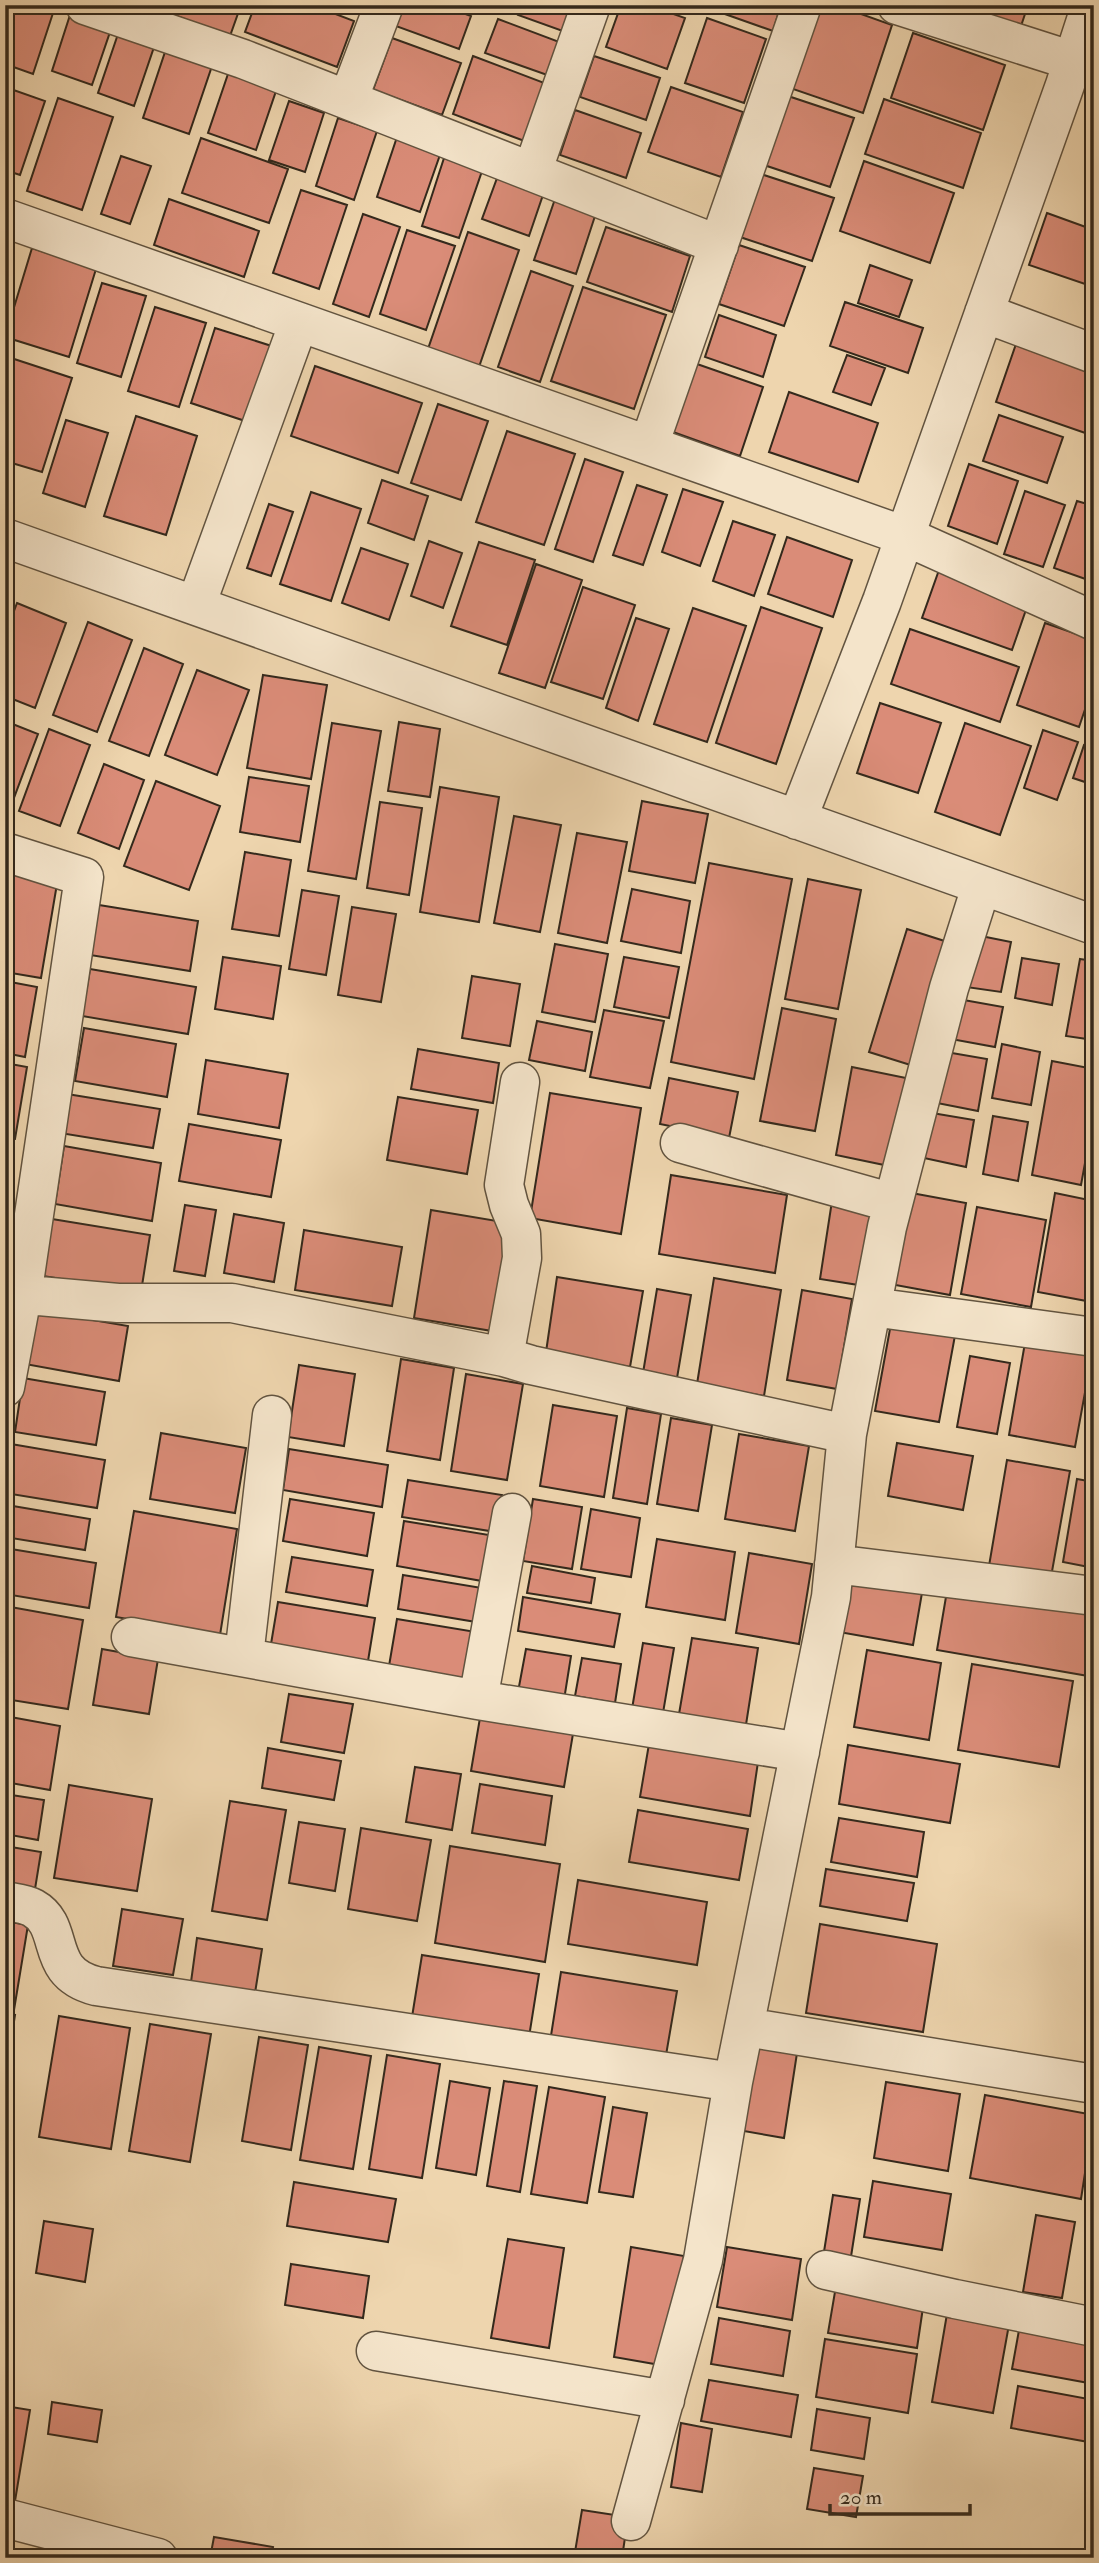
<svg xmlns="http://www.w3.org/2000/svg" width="1099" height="2563" viewBox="0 0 1099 2563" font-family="'IM FELL Double Pica',serif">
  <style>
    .building { fill: #da8c78; stroke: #34291c; stroke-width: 2 }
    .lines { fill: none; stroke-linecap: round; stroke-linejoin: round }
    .minor-casing { stroke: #625440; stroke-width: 41 }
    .minor { stroke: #f4e4ca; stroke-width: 38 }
  </style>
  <rect width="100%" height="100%" fill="#eed5ae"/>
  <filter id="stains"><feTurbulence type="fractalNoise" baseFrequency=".00286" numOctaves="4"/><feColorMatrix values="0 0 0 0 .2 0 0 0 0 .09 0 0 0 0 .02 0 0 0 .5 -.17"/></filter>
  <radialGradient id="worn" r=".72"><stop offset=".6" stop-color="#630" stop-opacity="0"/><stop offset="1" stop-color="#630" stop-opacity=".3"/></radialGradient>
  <path class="building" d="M5 5H49L55 7 33 74 5 64Z
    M147 5H241L230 36Z
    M255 5H312L354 21 337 67 245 32Z
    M400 5H441L471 16 459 49 393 25Z
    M522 5H581L571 34 518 15Z
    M621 5H648L685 18 667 69 606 47Z
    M705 5H781L773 31 705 7Z
    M819 5H836L892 25 863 113 790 88Z
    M966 5H1028L1020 29 965 9Z
    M70 15 111 29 92 85 52 71Z
    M707 18 766 39 744 103 685 83Z
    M498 19 562 43 550 76 485 53Z
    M913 33 1005 65 983 130 891 98Z
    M118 34 154 47 134 106 98 93Z
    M392 38 461 63 442 115 373 90Z
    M168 43 214 60 189 134 143 118Z
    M473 56 547 84 527 142 453 114Z
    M594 56 660 78 646 120 580 97Z
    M229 71 277 88 256 150 208 133Z
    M5 87 45 101 20 175 5 170Z
    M671 87 743 112 721 177 648 152Z
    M788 96 854 118 830 187 764 165Z
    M58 98 113 117 82 210 27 191Z
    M884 99 981 133 963 188 865 154Z
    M289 101 324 113 305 172 269 160Z
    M575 110 641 133 626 178 560 155Z
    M338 118 377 131 354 200 316 186Z
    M398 134 442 149 420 212 377 197Z
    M201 138 288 169 269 223 182 193Z
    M121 156 151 166 130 224 101 214Z
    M444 158 482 171 459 238 422 226Z
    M864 161 954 193 930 263 840 231Z
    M500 170 546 186 529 236 482 219Z
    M761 174 834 198 812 261 740 237Z
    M301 190 347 205 319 289 273 273Z
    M169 199 259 231 244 277 154 245Z
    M555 199 596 213 576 274 534 260Z
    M1047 213 1094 230V269L1088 285 1029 265Z
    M363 214 400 227 369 317 333 304Z
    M606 227 690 256 672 312 587 282Z
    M407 230 455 246 426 330 380 314Z
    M468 232 519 250 479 367 428 349Z
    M5 239 13 242 5 268Z
    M739 245 805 267 784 326 719 304Z
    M32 248 96 269 69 357 5 337Z
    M870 265 912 280 899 317 858 303Z
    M531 271 573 286 540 382 498 367Z
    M102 283 146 296 121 377 77 363Z
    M583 287 666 315 634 409 551 381Z
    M845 302 923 328 908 373 830 346Z
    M155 307 206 323 179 407 128 391Z
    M719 315 776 335 763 377 705 357Z
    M215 328 281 349 257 425 191 403Z
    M1016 344 1094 371V436L996 402Z
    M847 355 885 368 871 405 833 392Z
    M5 356 72 378 42 472 5 461Z
    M697 364 763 387 740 456 673 432Z
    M315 366 422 403 398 473 291 436Z
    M789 392 878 423 858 482 769 452Z
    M438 404 488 421 461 500 411 483Z
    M999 415 1063 437 1047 483 983 461Z
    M136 416 197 436 166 535 104 516Z
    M66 420 108 433 85 507 43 493Z
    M507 431 575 454 544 545 476 522Z
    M585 459 623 472 593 562 555 549Z
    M969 464 1018 481 997 544 948 526Z
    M382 480 428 496 414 540 368 523Z
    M637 485 667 495 643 565 613 555Z
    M683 489 723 502 700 566 662 552Z
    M1025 491 1065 505 1043 567 1004 554Z
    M311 492 361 509 331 601 280 584Z
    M1077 501 1094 506V582L1054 568Z
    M269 504 293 512 271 576 247 568Z
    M733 521 775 535 754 596 713 581Z
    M787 537 852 560 833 617 768 594Z
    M429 541 462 553 443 608 411 596Z
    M479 542 535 560 507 645 451 626Z
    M361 548 408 564 389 620 342 603Z
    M536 564 582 580 545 688 499 673Z
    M939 570 1029 601 1012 650 922 618Z
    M583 587 635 605 603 699 551 682Z
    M17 603 66 623 35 708 5 696V635Z
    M761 607 822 628 776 764 716 743Z
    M693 608 746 626 707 742 654 724Z
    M636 618 669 629 638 721 606 708Z
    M88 622 132 640 97 732 53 715Z
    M1045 623 1094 640V683L1079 727 1017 705Z
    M910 629 1019 667 1000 722 891 684Z
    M144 648 183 664 149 756 109 741Z
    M197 670 249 690 217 775 165 755Z
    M263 675 327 685 311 779 247 768Z
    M880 703 941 723 918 793 857 773Z
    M5 721 38 734 9 811 5 809Z
    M399 722 440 729 430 797 388 791Z
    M332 723 381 731 356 879 308 871Z
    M965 723 1031 746 1000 835 935 812Z
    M49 729 90 745 60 826 19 811Z
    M1043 730 1078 742 1057 800 1024 788Z
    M1084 745 1094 748V785L1073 778Z
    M104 764 144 780 119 849 78 833Z
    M249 777 309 786 300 842 240 832Z
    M156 781 220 806 189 890 124 866Z
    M440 787 499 797 479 922 420 912Z
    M642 801 708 814 695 883 629 871Z
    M380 802 422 808 409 895 367 888Z
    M514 816 561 825 540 932 494 923Z
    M577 833 627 842 607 943 558 933Z
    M245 852 291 860 279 936 232 929Z
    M709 863 792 879 754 1079 671 1062Z
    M5 869 58 878 41 978 5 972Z
    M808 879 861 890 838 1009 785 999Z
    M632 889 690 901 681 953 621 941Z
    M302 890 339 896 326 975 289 969Z
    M99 905 198 921 190 971 90 955Z
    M352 907 396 914 381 1002 338 995Z
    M907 929 957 945 920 1068 869 1052Z
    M976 935 1011 942 1001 992 966 987Z
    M555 944 608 954 595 1022 542 1012Z
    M223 957 281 966 273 1019 215 1009Z
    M624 957 679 967 669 1018 614 1007Z
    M1022 958 1059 964 1052 1005 1015 998Z
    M1080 959 1094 961V1040L1066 1036Z
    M90 969 196 987 188 1034 82 1016Z
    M472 976 520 984 510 1046 462 1038Z
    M5 981 37 987 25 1057 5 1053Z
    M958 999 1003 1007 995 1047 951 1039Z
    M782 1008 836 1019 815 1131 760 1121Z
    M604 1010 664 1021 650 1088 590 1077Z
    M537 1021 592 1032 585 1071 529 1060Z
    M84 1028 176 1044 167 1097 75 1081Z
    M1002 1044 1040 1052 1031 1105 992 1098Z
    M418 1049 499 1063 493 1103 411 1089Z
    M946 1052 987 1059 978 1111 937 1103Z
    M206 1060 288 1074 279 1128 198 1114Z
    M1052 1061 1094 1069V1114L1081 1185 1032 1175Z
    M5 1063 27 1067 15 1139 5 1138Z
    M852 1067 906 1078 889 1166 836 1155Z
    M669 1078 738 1092 729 1138 660 1124Z
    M550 1093 641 1108 621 1234 530 1218Z
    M67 1094 160 1109 153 1148 60 1133Z
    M398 1097 478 1110 467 1174 387 1160Z
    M932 1113 974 1120 966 1167 924 1158Z
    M993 1116 1028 1122 1018 1181 983 1174Z
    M189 1124 281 1140 271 1197 179 1181Z
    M64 1146 161 1163 152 1221 55 1204Z
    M671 1175 787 1195 775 1273 659 1254Z
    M906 1192 966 1203 950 1295 890 1284Z
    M1055 1193 1094 1201V1290L1092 1302 1038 1292Z
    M832 1201 877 1209 865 1286 820 1279Z
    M185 1205 216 1210 205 1276 174 1271Z
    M977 1207 1046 1220 1031 1307 961 1294Z
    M431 1210 509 1223 492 1331 414 1318Z
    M234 1214 284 1223 274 1282 224 1273Z
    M52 1219 150 1235 141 1292 43 1276Z
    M304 1230 402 1247 392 1306 295 1290Z
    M557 1277 643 1291 630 1367 546 1352Z
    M714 1278 781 1290 764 1396 697 1384Z
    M657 1289 691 1295 677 1378 643 1373Z
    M802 1290 852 1299 837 1389 787 1380Z
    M34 1310 128 1326 119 1381 25 1364Z
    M892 1318 956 1330 939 1422 875 1411Z
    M1026 1337 1093 1349 1075 1447 1009 1435Z
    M970 1356 1010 1363 997 1434 957 1427Z
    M401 1359 454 1368 440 1460 387 1451Z
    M299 1365 355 1374 344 1446 288 1437Z
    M466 1374 523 1384 507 1480 451 1471Z
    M23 1378 105 1392 96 1445 15 1432Z
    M553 1405 617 1416 604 1497 540 1486Z
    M627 1408 661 1414 647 1504 613 1498Z
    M671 1418 712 1425 698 1511 657 1504Z
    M161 1433 246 1448 235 1513 150 1499Z
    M739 1434 809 1446 795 1531 725 1519Z
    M897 1443 973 1456 963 1510 888 1496Z
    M11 1444 105 1460 97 1508 5 1493Z
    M289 1449 388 1465 382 1507 283 1490Z
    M1007 1460 1070 1471 1051 1577 989 1566Z
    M1077 1479 1094 1482V1568L1063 1562Z
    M408 1480 502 1495 496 1532 402 1517Z
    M290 1499 374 1513 367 1556 283 1541Z
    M533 1499 582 1507 572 1569 523 1561Z
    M7 1505 90 1519 85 1550 5 1537Z
    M591 1509 640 1518 631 1577 581 1569Z
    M134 1511 237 1529 220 1635 116 1617Z
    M404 1521 489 1535 482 1581 397 1566Z
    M657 1539 735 1552 725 1620 646 1607Z
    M5 1548 96 1563 89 1608 5 1594Z
    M749 1553 812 1564 799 1644 736 1633Z
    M292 1557 373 1570 367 1606 286 1592Z
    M532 1566 595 1578 591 1603 527 1593Z
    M848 1574 923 1587 913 1645 839 1632Z
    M403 1575 494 1590 488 1624 398 1609Z
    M948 1585 1094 1609V1677L937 1650Z
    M523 1597 620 1614 614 1647 518 1631Z
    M278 1602 375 1618 368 1661 271 1644Z
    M5 1606 83 1620 68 1709 5 1699Z
    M397 1619 482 1633 475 1680 389 1666Z
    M692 1638 758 1648 745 1731 678 1720Z
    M643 1643 674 1648 663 1713 632 1709Z
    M102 1649 158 1659 149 1714 93 1705Z
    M526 1649 571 1656 564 1700 518 1692Z
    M867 1650 941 1663 929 1740 854 1727Z
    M582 1658 621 1664 615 1703 575 1696Z
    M972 1664 1073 1681 1059 1767 958 1750Z
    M289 1694 353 1704 344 1753 281 1742Z
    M482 1706 575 1722 564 1787 471 1771Z
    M5 1716 60 1726 50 1790 5 1782Z
    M649 1744 758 1762 750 1816 640 1797Z
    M848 1745 960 1764 950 1823 839 1804Z
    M268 1748 341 1761 334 1800 262 1788Z
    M415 1767 461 1774 452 1830 406 1822Z
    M480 1784 552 1796 545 1845 472 1833Z
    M69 1785 152 1799 137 1891 54 1878Z
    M5 1794 44 1800 38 1840 5 1834Z
    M230 1801 286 1810 267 1920 212 1911Z
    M638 1810 748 1829 739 1880 629 1862Z
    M839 1818 924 1832 917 1877 831 1862Z
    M299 1822 345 1829 335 1891 289 1883Z
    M361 1828 431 1840 417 1921 348 1909Z
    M5 1846 41 1852 35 1889 5 1884Z
    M450 1846 560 1864 545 1962 435 1943Z
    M826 1869 914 1883 907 1921 820 1906Z
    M578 1880 707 1902 697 1965 568 1944Z
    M122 1909 183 1919 173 1975 113 1966Z
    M5 1921 28 1925 14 2010 5 2008Z
    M820 1924 937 1944 923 2032 806 2013Z
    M197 1938 262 1949 255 1993 191 1982Z
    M422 1955 539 1974 529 2037 412 2017Z
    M561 1972 677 1991 665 2061 550 2042Z
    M5 2014 15 2015 9 2054 5 2053Z
    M59 2016 130 2028 111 2149 39 2137Z
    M150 2024 211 2034 190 2162 129 2151Z
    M259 2037 308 2045 291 2150 242 2141Z
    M752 2046 797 2053 784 2138 738 2130Z
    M319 2047 371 2056 353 2169 300 2160Z
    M387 2055 440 2064 422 2178 369 2169Z
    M450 2081 490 2088 476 2175 436 2168Z
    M504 2081 537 2086 520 2192 487 2186Z
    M886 2082 960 2094 948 2171 874 2158Z
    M549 2087 605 2097 587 2203 531 2194Z
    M985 2095 1094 2115 1081 2199 970 2178Z
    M613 2107 647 2113 633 2197 599 2192Z
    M873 2181 951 2194 942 2250 864 2237Z
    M294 2182 396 2199 388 2242 287 2226Z
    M833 2195 860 2199 850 2263 823 2258Z
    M1036 2215 1075 2222 1062 2298 1023 2292Z
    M44 2221 93 2229 85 2282 36 2273Z
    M508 2239 564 2248 549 2348 491 2338Z
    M631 2247 684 2256 666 2366 614 2357Z
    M727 2247 801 2259 792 2320 717 2307Z
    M1094 2255V2305L1085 2304Z
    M291 2264 369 2276 363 2318 285 2305Z
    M837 2280 925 2294 917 2348 828 2333Z
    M948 2308 1010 2319 993 2413 932 2402Z
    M719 2318 790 2331 783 2376 711 2364Z
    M1021 2319 1094 2332V2384L1012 2369Z
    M825 2339 917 2354 908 2413 816 2397Z
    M709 2380 798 2395 791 2437 701 2421Z
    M1018 2386 1094 2400V2443L1011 2428Z
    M52 2402 102 2410 97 2442 48 2434Z
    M5 2406 30 2410 15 2501 5 2499Z
    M817 2409 870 2418 864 2459 811 2450Z
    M681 2423 712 2429 702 2492 671 2487Z
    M814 2468 863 2476 856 2517 807 2509Z
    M582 2510 628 2517 622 2558H574Z
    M214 2537 273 2547 271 2558H210Z"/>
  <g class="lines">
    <defs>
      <path id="minor" d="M85 5 243 59 719 245
        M897 5 1073 61
        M348 100 384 5
        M532 172 591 5
        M5 218 905 536 1094 621
        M984 313 1094 354
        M649 445 802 5
        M5 538 1094 925
        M196 605 299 322
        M797 820 882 601 1065 85 1091 5
        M5 852 84 877 22 1296 5 1387
        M680 1143 893 1203
        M5 1293 118 1303H232L504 1357 531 1365 847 1434
        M872 1307 1094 1337
        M504 1357 522 1258 521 1234 509 1205 504 1185 520 1082
        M834 1564 1094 1596
        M131 1637 478 1700 800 1752
        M244 1656 272 1415
        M478 1700 512 1513
        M5 1901C14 1903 24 1903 33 1908 67 1927 42 1972 96 1986L733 2082
        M745 2027 1094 2084
        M826 2270 955 2299 1094 2327
        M376 2351 665 2400
        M5 2518 158 2558
        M631 2521 703 2260 733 2082 831 1597 847 1434 887 1227 949 988 981 887"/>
    </defs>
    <use href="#minor" class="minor-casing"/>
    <use href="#minor" class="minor"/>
  </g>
  <rect width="1099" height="2563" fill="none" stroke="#eed5ae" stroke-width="28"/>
  <rect x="7" y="7" width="1085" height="2549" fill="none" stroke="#34291c" stroke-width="3.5"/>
  <rect x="14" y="14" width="1071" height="2535" fill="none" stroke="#34291c" stroke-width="2"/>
  <path d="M830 2504v10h140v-10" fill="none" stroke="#34291c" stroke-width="3.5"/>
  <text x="840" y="2504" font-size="21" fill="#34291c" stroke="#f4e4ca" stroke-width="5" paint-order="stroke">20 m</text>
  <rect width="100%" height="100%" filter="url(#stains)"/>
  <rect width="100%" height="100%" fill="url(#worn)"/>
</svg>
